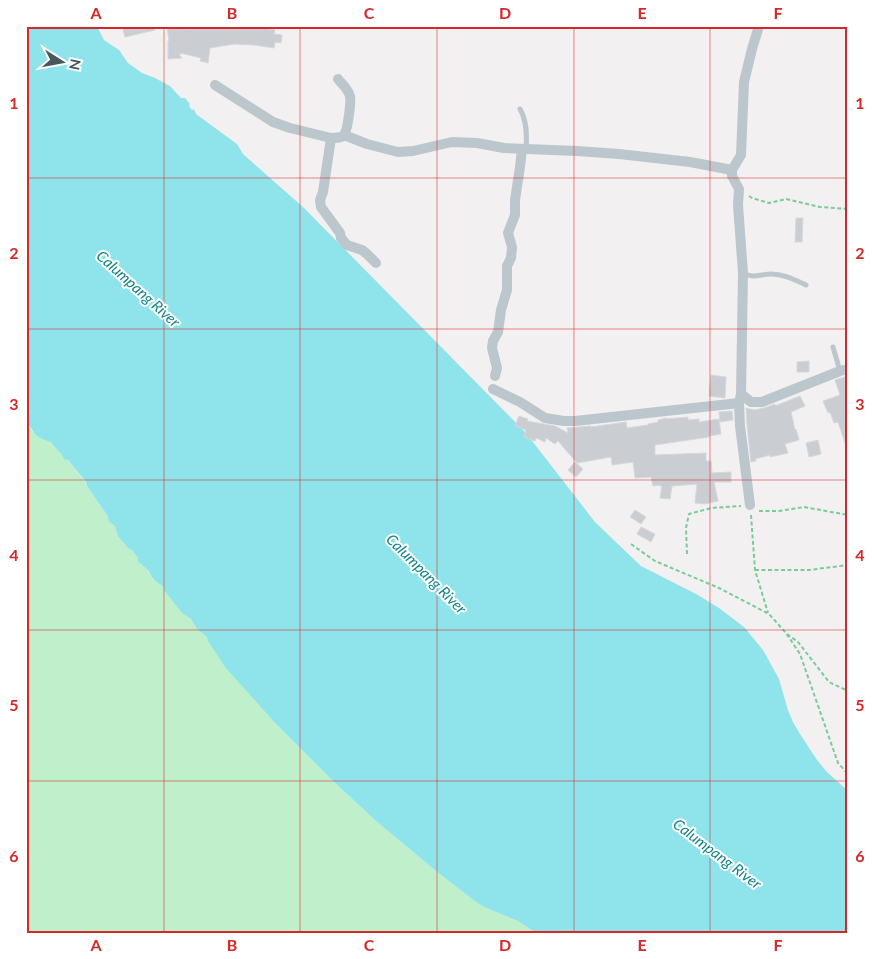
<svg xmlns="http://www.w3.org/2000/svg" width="874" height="959" viewBox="0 0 874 959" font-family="Lato,sans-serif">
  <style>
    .green { fill: #c0efcc }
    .water { fill: #8fe4eb }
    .building { fill: #caced3; stroke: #d5d8dc }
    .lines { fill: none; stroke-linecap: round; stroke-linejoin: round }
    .path { stroke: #79cc98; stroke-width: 2; stroke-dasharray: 4 2.5; stroke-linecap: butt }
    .service { stroke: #bcc7cd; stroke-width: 5 }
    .minor { stroke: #bcc7cd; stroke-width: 10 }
    .grid { fill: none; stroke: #d62828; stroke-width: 1; stroke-opacity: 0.55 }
    .labels { text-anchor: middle; stroke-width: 4; stroke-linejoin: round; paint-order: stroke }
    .water-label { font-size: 15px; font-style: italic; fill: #0f828b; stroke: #fff }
    .neatline { fill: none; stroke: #d62828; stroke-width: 2 }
    .grid-label { font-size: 16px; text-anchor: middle; font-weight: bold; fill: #d62828 }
  </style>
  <rect width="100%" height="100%" fill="#f3f0f1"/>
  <path class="green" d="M26 422 30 427 32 431 51 442 54 447 63 454 86 483 87 486 107 515 109 522 115 526 119 536 129 549 132 550 138 558V562L146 567 148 572 152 575 156 581 164 587 182 613 191 619 197 629 207 637 277 725 333 781 376 821 436 871 484 907 518 921 536 933H26Z"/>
  <path class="water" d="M26 26H97L104 40 119 50 128 63 142 73 155 78 170 86 181 98H185L190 104 189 106 192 110 194 109 196 114 237 144 243 154 304 208 526 433 595 522 641 566 698 595 719 608 744 627 763 650 779 679 788 710 793 722 800 734 817 760 827 772 848 791V933H536L518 921 484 907 475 901 436 871 376 821 333 781 277 725 225 667 208 641 207 637 197 629 191 619 182 613 164 590V587C160 584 156 582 153 578 148 570 147 568 138 562V558L132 550 129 549 118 536 115 526 109 522 107 515 87 486 86 482 68 460 64 459C62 452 54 448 51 442 32 436 37 434 26 422Z"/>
  <path class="building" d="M122 26 155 29V30L125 37Z
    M177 26 191 29V26H254L275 30 274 34 282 35 281 43 275 42 274 48 254 45 234 44 210 48 208 63 200 61 201 58 180 53V56L182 58 168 59V41H169L167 27Z
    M796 218H803L802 242H795Z
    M809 361V372H797V362Z
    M711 375 726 377 725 398 709 396Z
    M848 376V446H846L838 422 834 423 830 412 828 413 823 401 840 395 835 380Z
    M800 396 805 406 791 412 795 430 796 429 799 440 785 444 788 453 770 457V455L755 459 756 461 751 462 747 425 746 408 754 410 764 408 775 404V406Z
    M732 411 733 420 720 422 719 412Z
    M519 416 528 419 527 421 555 426 568 433 567 428 591 426V427L626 422 627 428 648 425V424L658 422V420L667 418V419L688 417V420L699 419V422L719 419 721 434 709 436V437L655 445V455L706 453V461H711L712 473 731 472V482H714L718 501 705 504 695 503 697 484 672 486 670 499 660 498 662 486H660L659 485 653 486 651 477 635 478 633 462 612 465 611 457 577 463 558 441 555 444 546 438 545 442 536 438 535 441 524 437 526 430 515 426Z
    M818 440 821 454 809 457 806 443Z
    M575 462 583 469 576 477 568 470Z
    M635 510 646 517 641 524 630 517Z
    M641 527 655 534 651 542 637 534Z"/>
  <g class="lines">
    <path class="path" d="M749 196 752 198 769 203 786 199 820 207 848 209
      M759 511H779L804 507 848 515
      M751 515 755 570 768 613
      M631 544 655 561 719 588 769 614 786 633 800 654 838 763 848 774
      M687 554 686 528 689 514 711 508 741 506
      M755 570H809L848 565
      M787 634 798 642 829 682 848 691"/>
    <path class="service" d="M520 109C527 121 527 135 526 149
      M744 273C752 279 761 274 771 274 784 274 795 280 806 285
      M833 347 840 371"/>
    <path class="minor" d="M338 79C342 84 348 89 350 96 351 102 348 132 343 136 340 138 335 138 331 138L323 192 320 200 321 207 340 233 341 238 347 245 362 250 367 254 376 263
      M215 85 273 122 290 128 331 138
      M344 135 367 144 398 152 413 151 452 142 477 143 504 148 577 151 619 154 690 162 732 170
      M495 376 497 368 492 348 493 341 498 332 501 310 507 290V266L511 258 512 247 508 233 515 215V200L520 167 522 149
      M493 389 520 402 545 418 564 421H575L739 403
      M741 394 751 402H762L840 371 848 369
      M750 505 740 426 739 403 741 394 743 273 738 205 739 189 732 176V170L741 155 744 82 752 49 759 26"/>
  </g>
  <path class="grid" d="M164 26V933M300 26V933M437 26V933M574 26V933M710 26V933M26 178H848M26 329H848M26 480H848M26 630H848M26 781H848"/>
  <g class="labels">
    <g class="water-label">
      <text transform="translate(138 289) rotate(42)" y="5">Calumpang River</text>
      <text transform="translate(426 574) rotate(45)" y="5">Calumpang River</text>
      <text transform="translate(717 854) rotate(37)" y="5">Calumpang River</text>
    </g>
  </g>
  <rect width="874" height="959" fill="none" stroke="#ffffff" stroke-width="55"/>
  <g transform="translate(62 62) rotate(101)" stroke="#ffffff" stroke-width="4" paint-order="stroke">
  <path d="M0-4L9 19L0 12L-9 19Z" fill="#49565e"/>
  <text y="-8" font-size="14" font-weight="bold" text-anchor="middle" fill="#49565e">N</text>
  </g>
  <rect x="28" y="28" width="818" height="904" class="neatline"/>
  <g class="grid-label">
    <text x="96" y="19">A</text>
    <text x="232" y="19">B</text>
    <text x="369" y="19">C</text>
    <text x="505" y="19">D</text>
    <text x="642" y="19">E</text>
    <text x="778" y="19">F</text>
    <text x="14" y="109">1</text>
    <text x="860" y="109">1</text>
    <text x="14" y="259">2</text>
    <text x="860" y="259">2</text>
    <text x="14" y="410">3</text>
    <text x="860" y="410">3</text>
    <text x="14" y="561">4</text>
    <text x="860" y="561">4</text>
    <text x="14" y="711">5</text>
    <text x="860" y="711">5</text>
    <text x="14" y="862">6</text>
    <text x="860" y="862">6</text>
    <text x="96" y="951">A</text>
    <text x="232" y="951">B</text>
    <text x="369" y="951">C</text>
    <text x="505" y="951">D</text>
    <text x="642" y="951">E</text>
    <text x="778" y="951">F</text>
  </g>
</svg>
